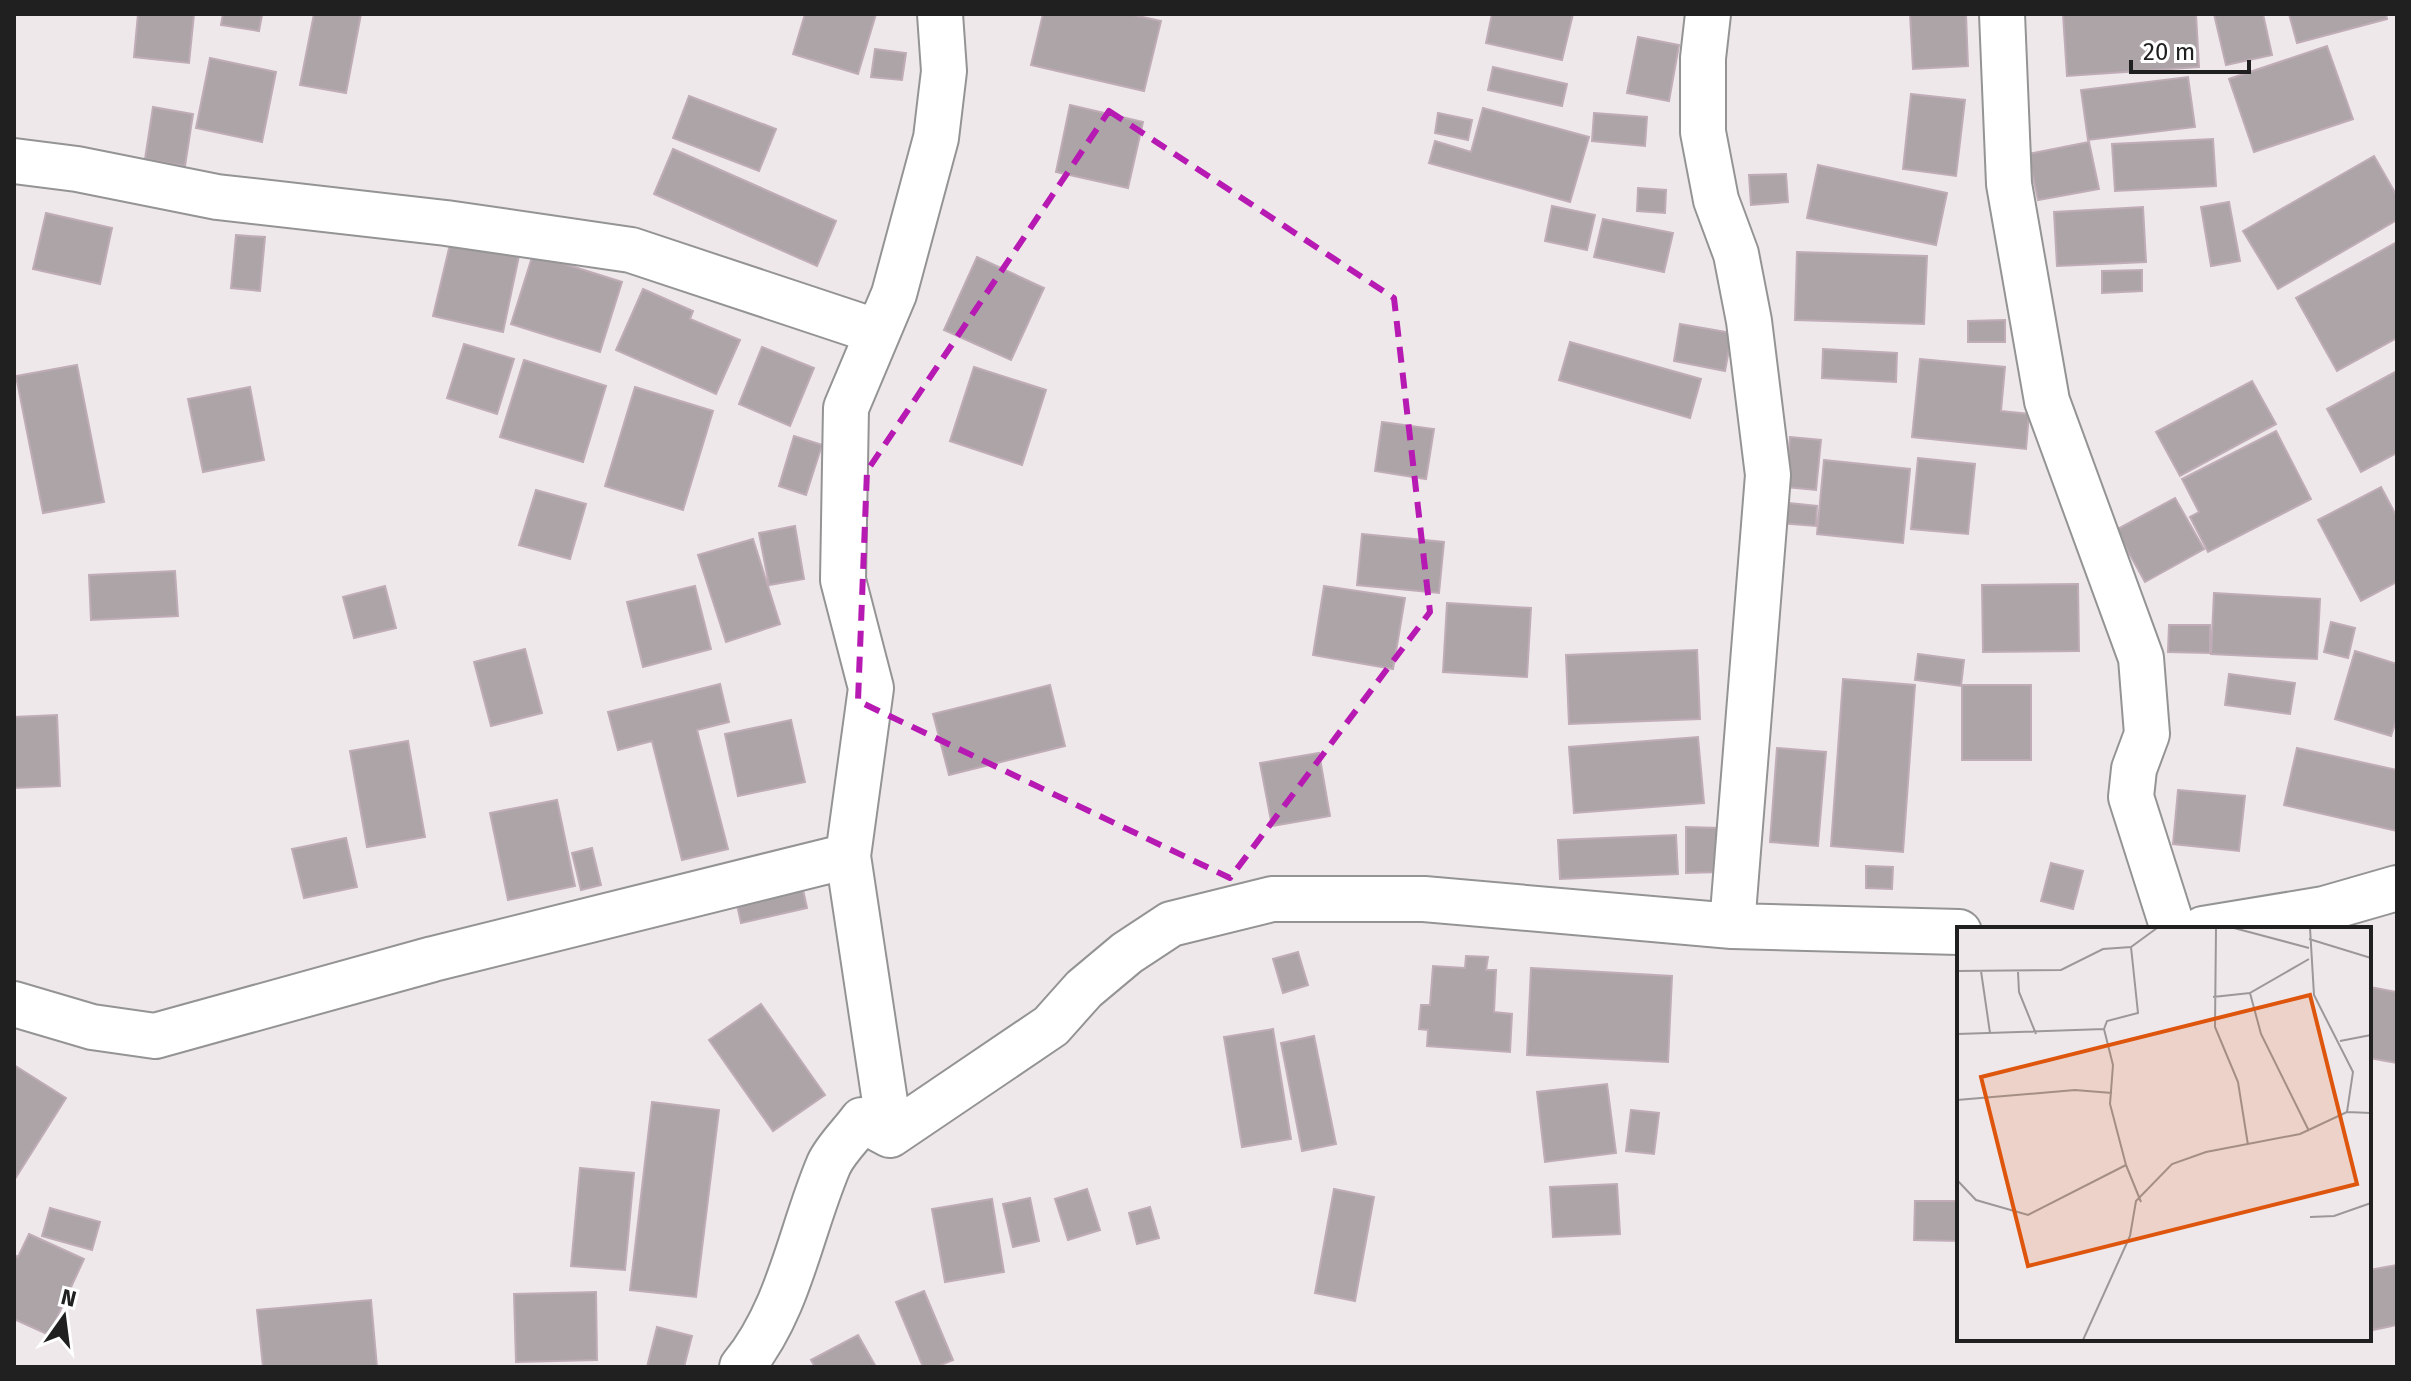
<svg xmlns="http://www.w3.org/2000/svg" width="2411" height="1381" viewBox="0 0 2411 1381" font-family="'Fira Sans',sans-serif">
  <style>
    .building { fill: #ada4a8; stroke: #bfacb6; stroke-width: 2 }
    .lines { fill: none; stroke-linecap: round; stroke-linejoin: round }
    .minor-casing { stroke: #949494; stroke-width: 48 }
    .minor { stroke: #fff; stroke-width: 44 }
    .marked { fill: none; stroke: #b719b3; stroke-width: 6; stroke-dasharray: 16 10; stroke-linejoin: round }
    .inset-road { fill: none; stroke: #9c9899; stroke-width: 2 }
    .view { fill: #de560d; fill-opacity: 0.15; stroke: #de560d; stroke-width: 4 }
    .inset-edge { fill: none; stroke: #202020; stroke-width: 4 }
  </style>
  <rect width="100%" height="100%" fill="#efe8ea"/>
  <path class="building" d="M138 14H194L189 63 134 57Z
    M223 14 262 15 259 31 221 25Z
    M314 14H361L346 93 300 85Z
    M805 14H876L858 74 793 54Z
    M1043 14H1129L1161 21 1144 91 1031 65Z
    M1492 14H1573L1562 60 1486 43Z
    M1910 14H1966L1968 66 1913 69Z
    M2063 14H2196L2199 67 2067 76Z
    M2214 14H2263L2272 55 2226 65Z
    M2289 14H2386L2387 19 2297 43Z
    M1638 37 1679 45 1669 101 1627 93Z
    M2327 46 2353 119 2254 152 2229 79Z
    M875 49 906 53 902 80 871 77Z
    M210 58 276 72 262 142 196 128Z
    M1493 67 1567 84 1562 106 1488 90Z
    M2188 77 2195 127 2088 140 2081 90Z
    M1911 94 1965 100 1956 176 1903 169Z
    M689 96 776 129 759 171 673 138Z
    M1070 105 1143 122 1128 188 1056 172Z
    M153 107 193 114 185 166 145 159Z
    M1483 108 1589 137 1570 202 1429 163 1435 141 1471 152Z
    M1438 113 1472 120 1468 140 1435 133Z
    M1594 113 1647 117 1645 146 1592 141Z
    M2213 139 2216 186 2115 191 2112 144Z
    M2089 142 2099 189 2038 200 2028 154Z
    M673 149 836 221 817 266 654 194Z
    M2374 156 2397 196V220L2278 289 2243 231Z
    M1818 165 1947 193 1936 245 1807 218Z
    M1786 174 1788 202 1751 205 1749 175Z
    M1638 188 1666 190 1665 213 1637 211Z
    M2229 202 2240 261 2211 266 2201 207Z
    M1552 206 1595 215 1587 250 1545 241Z
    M2143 207 2146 262 2057 266 2054 212Z
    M46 213 112 228 100 284 33 269Z
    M1603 219 1673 233 1664 272 1594 257Z
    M236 235 265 237 260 291 231 288Z
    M451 240 519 256 503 332 433 316Z
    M2397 242V338L2337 371 2296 298Z
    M1797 252 1927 256 1924 324 1795 320Z
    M533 254 622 282 600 352 511 324Z
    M977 257 1044 288 1011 360 944 330Z
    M2142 270V291L2102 293V271Z
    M643 289 693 311 690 319 740 340 716 394 616 350Z
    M2005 320V342H1968V321Z
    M1680 324 1732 333 1725 371 1674 361Z
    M1570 342 1701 379 1690 418 1559 380Z
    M464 344 514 359 497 414 447 398Z
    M762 347 814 368 790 426 739 404Z
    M1823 349 1897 353 1896 382 1822 378Z
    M1920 359 2005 367 2001 411 2029 414 2026 449 1912 437Z
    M524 360 606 386 583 462 500 437Z
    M77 365 104 502 43 513 16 376Z
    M974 367 1046 390 1022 465 950 441Z
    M2397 371V453L2361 472 2327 409Z
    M2252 381 2276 424 2180 476 2156 432Z
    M250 387 264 460 203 472 188 399Z
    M635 387 713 411 683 510 605 486Z
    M1382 422 1434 429 1426 479 1375 471Z
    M2276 431 2311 499 2208 552 2190 517 2199 512 2182 479Z
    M794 436 822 445 806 495 779 486Z
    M1790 437 1821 440 1816 490 1786 487Z
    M1918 458 1975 464 1968 534 1911 529Z
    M1824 460 1910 469 1903 543 1817 534Z
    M2381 487 2397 517V582L2361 601 2318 520Z
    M536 490 586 504 570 559 519 545Z
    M2175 498 2204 549 2145 582 2116 530Z
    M1779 502 1817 506 1816 526 1778 523Z
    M795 526 804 579 769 585 759 533Z
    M1362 534 1444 542 1439 593 1357 585Z
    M753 539 780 624 726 642 698 555Z
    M175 571 178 616 91 620 89 575Z
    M2078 584 2079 651 1983 652 1982 585Z
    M385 586 396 628 354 638 343 597Z
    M695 586 711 649 643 667 627 602Z
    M1324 586 1405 598 1393 669 1313 655Z
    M2214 593 2320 599 2317 659 2211 654Z
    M1447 603 1531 608 1527 677 1443 672Z
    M2331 622 2355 628 2348 658 2324 652Z
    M2169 625H2210V653L2168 652Z
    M525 649 542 713 491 726 474 662Z
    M1697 650 1700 719 1569 724 1566 655Z
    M2355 651 2397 664V718L2391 736 2335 719Z
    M1918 654 1964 660 1961 686 1915 680Z
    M2229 674 2295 683 2290 714 2225 705Z
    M1843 679 1915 685 1903 852 1831 846Z
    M720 684 729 722 697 730 728 849 682 860 652 741 618 750 608 712Z
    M1050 685 1065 746 949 775 933 714Z
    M1962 685H2031V760H1962Z
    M57 715 60 786 14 788V717Z
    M791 720 805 782 738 796 725 734Z
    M1698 737 1704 803 1574 813 1569 747Z
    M408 741 425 837 367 847 350 751Z
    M1777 748 1826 752 1818 846 1770 842Z
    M2297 748 2397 770V831L2284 805Z
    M1319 753 1330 816 1272 826 1260 763Z
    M2178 790 2245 796 2239 851 2173 844Z
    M557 800 575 886 508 900 490 813Z
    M1686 827 1720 828 1721 872 1686 873Z
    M1676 835 1678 874 1560 879 1558 840Z
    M346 838 357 887 304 898 292 849Z
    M592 848 601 885 581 890 572 853Z
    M2051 863 2083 871 2073 909 2041 901Z
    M1866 866 1893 867 1892 889 1866 888Z
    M800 876 807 908 741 923 734 891Z
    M1298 952 1308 985 1283 993 1273 959Z
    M1466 956 1488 957 1486 970H1496L1494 1012 1512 1014 1510 1052 1427 1046 1428 1030 1419 1029 1421 1005H1430L1433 966 1465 968Z
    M1531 968 1672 976 1668 1062 1527 1055Z
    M2370 987 2397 992V1063L2369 1058Z
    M761 1004 825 1095 773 1131 709 1040Z
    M1273 1029 1291 1139 1242 1147 1224 1037Z
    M1314 1036 1336 1144 1302 1151 1281 1043Z
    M14 1065 66 1098 15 1179 14 1178Z
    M1607 1084 1616 1153 1545 1162 1537 1092Z
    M652 1102 719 1110 696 1297 630 1290Z
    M1631 1110 1659 1113 1654 1154 1626 1151Z
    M580 1168 634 1173 625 1270 571 1266Z
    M1617 1184 1620 1234 1553 1237 1550 1187Z
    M1087 1189 1100 1230 1068 1240 1055 1199Z
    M1334 1189 1374 1197 1355 1301 1315 1293Z
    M1030 1198 1039 1241 1013 1247 1003 1204Z
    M992 1199 1004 1272 945 1282 932 1209Z
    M1915 1201H1959V1241L1914 1240Z
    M1150 1207 1159 1238 1137 1244 1129 1213Z
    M50 1208 100 1222 92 1250 42 1236Z
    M29 1234 84 1259 49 1335 14 1319V1255L18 1257Z
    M2397 1265V1325L2373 1330 2369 1311V1270Z
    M924 1291 953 1360 936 1367H923L896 1302Z
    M596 1292 597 1360 516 1362 514 1294Z
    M371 1300 377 1367H263L257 1310Z
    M657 1327 692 1336 684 1367H647Z
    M858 1335 876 1367H815L811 1360Z"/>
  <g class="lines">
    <defs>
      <path id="minor" d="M1708 14 1703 58V132L1716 200 1736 254 1749 321 1768 475 1732 926
        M2002 14 2009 184 2047 401 2141 658 2147 734 2134 769 2131 797 2173 929
        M14 161 77 169 217 197 446 223 631 250 878 332
        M848 856 871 688 843 580 846 408 894 294 936 138 944 71 940 14
        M2203 929 2324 909 2397 888
        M14 1004 92 1027 155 1036 433 959 848 856 890 1135
        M742 1367C790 1308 800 1232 829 1164 836 1149 852 1134 862 1120L890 1135 1051 1026 1084 989 1127 953 1171 924 1272 899H1424L1732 926 1959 932"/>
    </defs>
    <use href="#minor" class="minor-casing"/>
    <use href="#minor" class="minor"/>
  </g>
  <path class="marked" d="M1109 111 1394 298 1430 612 1230 878 858 701 867 471Z"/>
  <g transform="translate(1957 927)">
    <rect width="414" height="414" fill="#efe8ea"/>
    <path class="inset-road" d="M259 1 258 100 281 155 291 218M277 1 352 21M352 12 414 31M352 32 293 66 304 107 352 204M0 44 104 43 146 22 174 20 200 1M24 44 33 106M61 45 62 65 79 107M256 70 293 66M0 107 147 102M383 114 414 108M0 173 118 163 155 166M390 185 414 186M169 238 153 177 156 138 147 102 150 94 181 86 174 20M0 253 19 273 71 288 169 238 184 275M353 290 377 289 414 276M126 413 173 309 179 274 215 237 249 225 343 207 390 185 396 145 357 68 353 1"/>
    <path class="view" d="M353 68 400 257 71 339 24 150Z"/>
    <rect width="414" height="414" class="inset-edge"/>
  </g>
  <rect width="2411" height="1381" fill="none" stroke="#202020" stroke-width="32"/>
  <g transform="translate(64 1317) rotate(14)" stroke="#ffffff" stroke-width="6" paint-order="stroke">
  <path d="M0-6L14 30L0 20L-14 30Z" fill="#202020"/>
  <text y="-12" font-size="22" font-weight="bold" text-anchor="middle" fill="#202020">N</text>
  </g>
  <path d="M2131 60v12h118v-12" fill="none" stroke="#202020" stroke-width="4"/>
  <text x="2143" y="60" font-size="24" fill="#202020" stroke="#ffffff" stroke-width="6" paint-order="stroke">20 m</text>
</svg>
